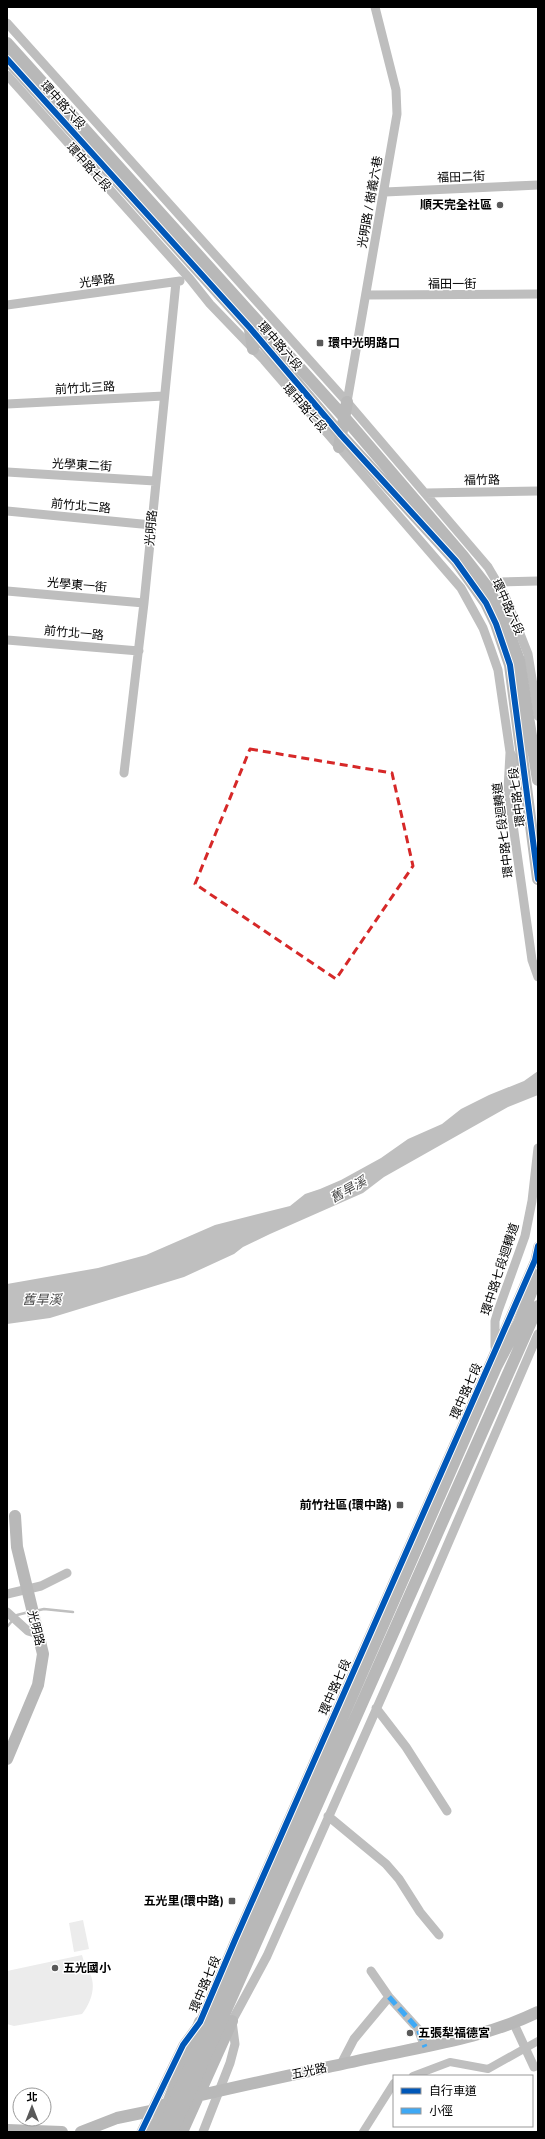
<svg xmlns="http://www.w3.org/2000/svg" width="545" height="2139" viewBox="0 0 545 2139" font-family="'Nunito Sans','Noto Sans TC',sans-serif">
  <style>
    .green { fill: #ececec }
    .water { fill: #bfbfbf }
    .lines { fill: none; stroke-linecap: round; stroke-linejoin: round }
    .stream { stroke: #bfbfbf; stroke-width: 2.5 }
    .canal { stroke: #bfbfbf; stroke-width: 8 }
    .street { stroke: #bebebe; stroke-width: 9 }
    .secondary { stroke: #b8b8b8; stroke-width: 12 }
    .secondary-bridge { stroke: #b8b8b8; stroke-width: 12 }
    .quiet { stroke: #3fa9f5; stroke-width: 5; stroke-dasharray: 10 5; stroke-linecap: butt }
    .cycleway-casing { stroke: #fff; stroke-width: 8 }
    .cycleway { stroke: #0057b8; stroke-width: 6 }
    .marked { fill: none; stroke: #d62828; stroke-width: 3; stroke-dasharray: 8 5; stroke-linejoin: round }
    .poi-dot { fill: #595959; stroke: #fff; stroke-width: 1.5 }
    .labels { text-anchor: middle; stroke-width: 3; stroke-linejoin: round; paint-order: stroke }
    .street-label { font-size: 12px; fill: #000; stroke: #fff }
    .poi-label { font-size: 12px; font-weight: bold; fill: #000; stroke: #fff; text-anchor: end }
    .water-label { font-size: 13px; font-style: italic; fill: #444; stroke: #fff }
  </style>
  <rect width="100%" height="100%" fill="#fff"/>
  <path class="green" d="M83 1920 89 1949 74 1952 69 1923Z
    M82 1955 84 1962H79C99 1974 95 1998 82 2014L14 2026 7 2024V1971Z"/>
  <path class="water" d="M538 1071V1095L508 1107 384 1177 363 1193 270 1234 243 1247 234 1254 184 1277 50 1318 7 1324V1284L98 1268 146 1255 215 1225 290 1206 305 1194 320 1189 341 1180 381 1158 408 1139 442 1124 461 1109 489 1095 524 1081Z"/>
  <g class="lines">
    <path class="stream" d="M35 1611 44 1609 73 1612
      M7 1627 17 1615 29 1612"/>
    <path class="canal" d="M413 2076 450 2062 488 2069 538 2041
      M363 2132 394 2083"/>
    <path class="street" d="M7 23 347 402 488 567 505 596 528 654 538 716
      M7 75 190 279 210 304 264 360 461 588 483 628 490 647 498 670 510 752 522 775
      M385 192 538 185
      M366 295 538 294
      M7 305 180 281
      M347 402 397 114 396 90 375 7
      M7 404 164 396
      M7 472 155 481
      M426 493 538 491
      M7 511 152 525
      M498 582 538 581
      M7 591 144 603
      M7 640 139 651
      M510 753 508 789 532 960 538 977
      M124 773 144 603 176 282
      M495 1347V1321L498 1311 525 1236 532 1201 538 1148
      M7 1594 41 1586 67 1573
      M7 1612 28 1631 38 1634
      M376 1708 406 1747 447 1811
      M328 1816 386 1864 399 1879 420 1912 439 1935
      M389 1997 418 2029 425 2047
      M514 2024 534 2067
      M341 2064 354 2039 389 1997 371 1971
      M141 2132 183 2045 200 2022 235 1940 495 1351 535 1260 538 1246
      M203 2132 230 2063 235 2044 232 2021 267 1956 395 1667 538 1334"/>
    <path class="secondary" d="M7 43 344 417 463 556 488 588 503 617 519 660 538 780
      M7 59 250 328 341 435 456 561 486 603 496 624 510 665 538 879
      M250 330 253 349
      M339 447 347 402
      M7 1759 38 1685 43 1654 17 1547 15 1516
      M7 2130 62 2132
      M81 2132 117 2118 151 2111 168 2103C237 2086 306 2072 375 2057 431 2045 486 2037 538 2012
      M152 2132 168 2103 200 2022
      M182 2132 232 2021"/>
    <path class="secondary-bridge" d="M161 2132 496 1367 519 1323 538 1275
      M172 2132 538 1306"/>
    <path class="quiet" d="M389 1997 418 2029 425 2047"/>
    <defs>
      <path id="cycleway" d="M7 59 250 328 341 435 456 561 486 603 496 624 510 665 538 879
        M141 2132 183 2045 200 2022 235 1940 495 1351 535 1260 538 1246"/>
    </defs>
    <use href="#cycleway" class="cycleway-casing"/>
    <use href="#cycleway" class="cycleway"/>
  </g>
  <path class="marked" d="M250 749 392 773 413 866 336 979 195 884Z"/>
  <g class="poi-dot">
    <circle cx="500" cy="205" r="4"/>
    <rect x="316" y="339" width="8" height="8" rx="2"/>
    <rect x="396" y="1501" width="8" height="8" rx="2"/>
    <rect x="228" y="1897" width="8" height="8" rx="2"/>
    <circle cx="55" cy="1968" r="4"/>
    <circle cx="410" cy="2033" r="4"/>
  </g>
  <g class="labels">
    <g class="street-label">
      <text transform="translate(63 105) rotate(48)" y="4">環中路六段</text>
      <text transform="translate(89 167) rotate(48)" y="4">環中路七段</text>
      <text transform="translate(461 177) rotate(-2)" y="4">福田二街</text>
      <text transform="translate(370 202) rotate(-80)" y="4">光明路 / 樹義六巷</text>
      <text transform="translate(97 281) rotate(-8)" y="4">光學路</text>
      <text x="452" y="288">福田一街</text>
      <text transform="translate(280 346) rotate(49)" y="4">環中路六段</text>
      <text transform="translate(85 388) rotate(-3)" y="4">前竹北三路</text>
      <text transform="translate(305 408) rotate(49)" y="4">環中路七段</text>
      <text transform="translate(82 465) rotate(3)" y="4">光學東二街</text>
      <text transform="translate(482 480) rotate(-1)" y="4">福竹路</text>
      <text transform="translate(81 506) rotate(5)" y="4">前竹北二路</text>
      <text transform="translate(151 528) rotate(-85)" y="4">光明路</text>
      <text transform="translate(77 585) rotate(5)" y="4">光學東一街</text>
      <text transform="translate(508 607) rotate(66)" y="4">環中路六段</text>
      <text transform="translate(74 633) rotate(5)" y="4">前竹北一路</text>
      <text transform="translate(517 797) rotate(-97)" y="4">環中路七段</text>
      <text transform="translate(503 830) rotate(-97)" y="4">環中路七段迴轉道</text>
      <text transform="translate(500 1269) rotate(-72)" y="4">環中路七段迴轉道</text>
      <text transform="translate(466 1391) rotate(-66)" y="4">環中路七段</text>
      <text transform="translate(36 1628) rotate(76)" y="4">光明路</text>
      <text transform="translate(335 1687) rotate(-66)" y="4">環中路七段</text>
      <text transform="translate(205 1984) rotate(-67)" y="4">環中路七段</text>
      <text transform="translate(309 2071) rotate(-12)" y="4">五光路</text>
    </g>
    <g class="poi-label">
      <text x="492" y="209">順天完全社區</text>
      <text x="328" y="347" text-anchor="start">環中光明路口</text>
      <text x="392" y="1509">前竹社區(環中路)</text>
      <text x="224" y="1905">五光里(環中路)</text>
      <text x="63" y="1972" text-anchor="start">五光國小</text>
      <text x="418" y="2037" text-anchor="start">五張犁福德宮</text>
    </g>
    <g class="water-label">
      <text transform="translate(348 1189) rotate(-29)" y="5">舊旱溪</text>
      <text x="42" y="1304">舊旱溪</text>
    </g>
  </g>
  <rect width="545" height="2139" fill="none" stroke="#000000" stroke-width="16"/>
  <rect x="393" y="2075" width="140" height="52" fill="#ffffff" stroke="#999999"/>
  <rect x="401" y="2088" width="20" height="6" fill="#0057b8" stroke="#999999"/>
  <text x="429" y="2095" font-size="12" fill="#000000">自行車道</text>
  <rect x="401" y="2108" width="20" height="6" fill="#3fa9f5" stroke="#999999"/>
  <text x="429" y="2115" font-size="12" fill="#000000">小徑</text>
  <g transform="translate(32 2107)"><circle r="19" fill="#ffffff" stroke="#999999"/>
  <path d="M0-3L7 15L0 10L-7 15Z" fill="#595959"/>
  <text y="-6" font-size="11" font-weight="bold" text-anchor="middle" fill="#000000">北</text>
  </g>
</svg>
